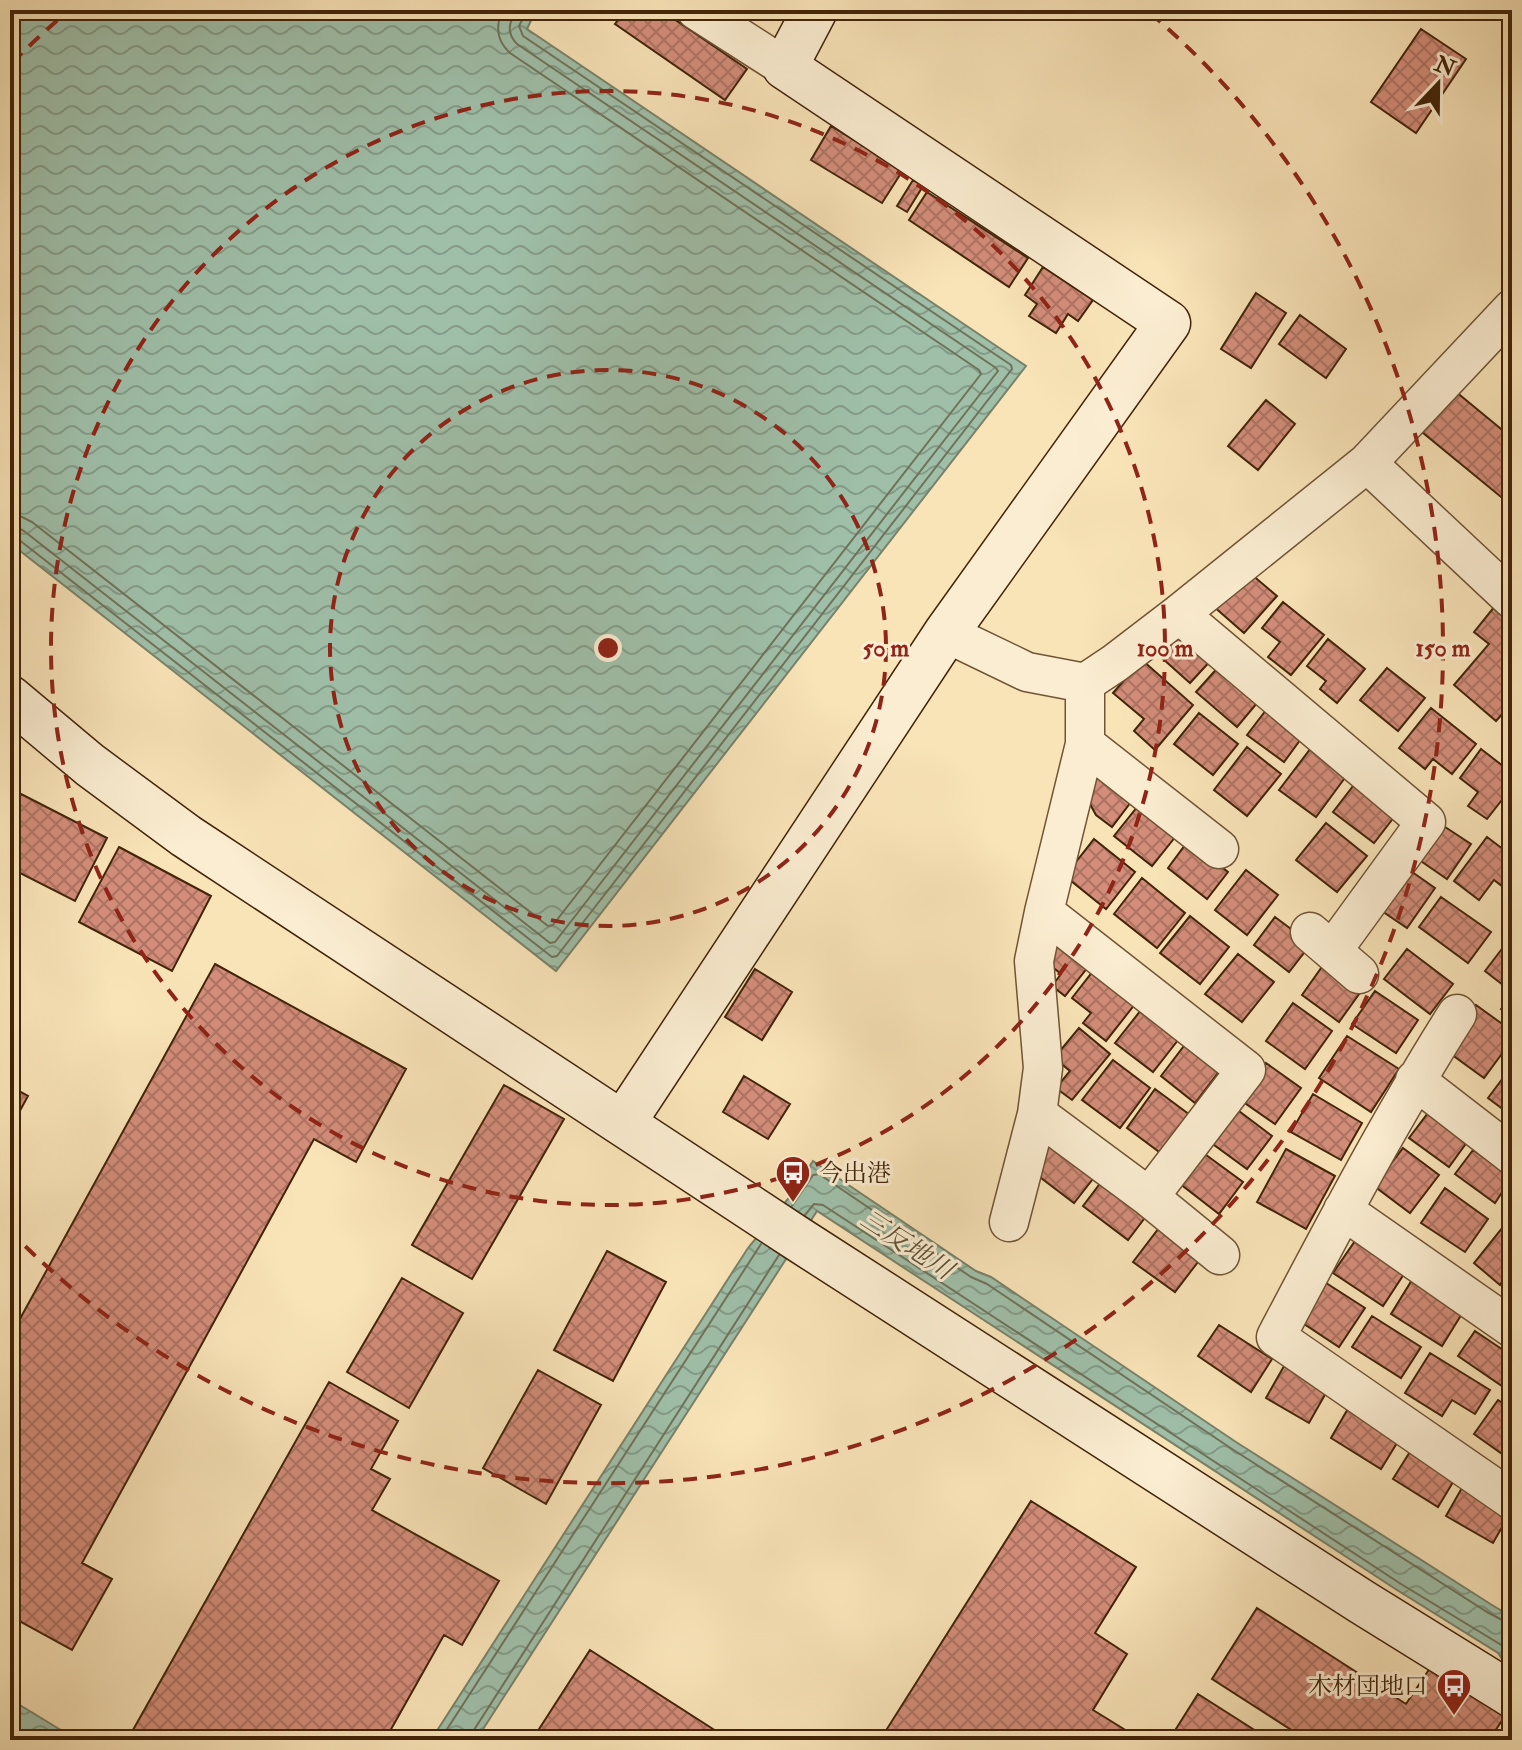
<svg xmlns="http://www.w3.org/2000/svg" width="1522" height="1750" viewBox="0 0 1522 1750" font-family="'IM FELL Double Pica','Noto Serif JP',serif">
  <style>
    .water { fill: url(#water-waves); stroke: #7a8169; stroke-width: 2 }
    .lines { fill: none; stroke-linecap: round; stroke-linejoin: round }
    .shore { stroke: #707259; stroke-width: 2 }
    .building { fill: url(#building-cross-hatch); stroke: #422409; stroke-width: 2 }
    .street-casing { stroke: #705435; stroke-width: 41 }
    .secondary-casing { stroke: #422409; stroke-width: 47 }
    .street { stroke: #fbedd1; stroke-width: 38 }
    .secondary { stroke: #fbedd1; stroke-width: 44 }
    .ring { fill: none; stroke: #8f2418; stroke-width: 4; stroke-dasharray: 14 10 }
    .labels { text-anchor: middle; stroke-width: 6; stroke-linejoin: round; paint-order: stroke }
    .poi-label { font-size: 24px; fill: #422409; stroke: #fbedd1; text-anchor: start }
    .water-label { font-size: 26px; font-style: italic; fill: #5e5239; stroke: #fbedd1 }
    .centre { fill: #8f2418; stroke: #fbedd1; stroke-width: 4 }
    .ring-label { font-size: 24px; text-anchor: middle; font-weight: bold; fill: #8f2418; stroke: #fbedd1; stroke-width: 6; stroke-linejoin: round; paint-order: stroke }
  </style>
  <defs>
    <pattern id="water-waves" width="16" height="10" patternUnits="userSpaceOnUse" patternTransform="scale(2)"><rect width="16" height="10" fill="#9fbfa9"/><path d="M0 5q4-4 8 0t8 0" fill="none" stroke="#839b88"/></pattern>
    <pattern id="building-cross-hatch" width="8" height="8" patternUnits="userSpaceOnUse" patternTransform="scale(2)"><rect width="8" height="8" fill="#d38d7a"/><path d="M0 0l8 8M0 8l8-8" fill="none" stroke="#ad7362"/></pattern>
  </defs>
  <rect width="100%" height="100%" fill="#f9e4b8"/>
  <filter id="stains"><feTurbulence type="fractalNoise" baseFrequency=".0025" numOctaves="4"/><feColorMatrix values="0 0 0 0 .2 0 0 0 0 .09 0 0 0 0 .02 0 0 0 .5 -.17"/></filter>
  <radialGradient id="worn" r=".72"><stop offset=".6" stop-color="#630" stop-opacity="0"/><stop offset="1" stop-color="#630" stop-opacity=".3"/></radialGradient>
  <path class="water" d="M10 10H536L527 29 1026 366 556 971 10 543Z
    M813 1161 976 1271 991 1277 1236 1442 1492 1605 1512 1617V1673L1498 1653 1397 1590 817 1211 476 1740H431L748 1248 792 1194Z
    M10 1699 77 1740H10Z"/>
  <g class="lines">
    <path class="shore" d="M10 515 22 517 32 522 548 926 553 925 981 374 979 370 510 53C497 41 495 26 503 10
      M10 527 18 528 24 531 550 943 555 942 998 371 996 368 517 44C506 33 509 23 516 10
      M10 537 18 539 552 957 557 956 1012 369 1011 365 523 36 519 26 527 10
      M792 1206 813 1175 819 1174 971 1277 987 1284 1232 1449 1487 1612 1506 1622 1512 1623
      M805 1215 814 1204 823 1205 1401 1584 1503 1646 1512 1659
      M440 1740 761 1244
      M470 1740 472 1733 779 1255"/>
  </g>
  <path class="building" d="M625 10H661L747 69 725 100 615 24Z
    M1421 29 1466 59 1416 133 1371 102Z
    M831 126 903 170 882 203 811 160Z
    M913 180 923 186 907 212 897 206Z
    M927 192 1028 258 1009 287 909 220Z
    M1043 267 1093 300 1078 321 1068 314 1056 333 1029 316 1037 304 1025 295Z
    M1256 293 1286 313 1251 368 1221 349Z
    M1300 315 1346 349 1326 378 1279 344Z
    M1455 391 1512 438V506L1422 432Z
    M1266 400 1295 424 1258 470 1228 446Z
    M1245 569 1277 596 1244 633 1213 606Z
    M1283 602 1324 635 1291 675 1268 657 1280 642 1262 628Z
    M1495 606 1512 620V703L1496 721 1454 685 1489 644 1474 632Z
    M1177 624 1214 657 1190 683 1154 651Z
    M1328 639 1365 669 1337 703 1320 689 1326 681 1307 666Z
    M1142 660 1193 705 1155 750 1134 731 1144 719 1113 693Z
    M1222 663 1262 697 1237 727 1196 692Z
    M1387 668 1425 698 1398 731 1360 700Z
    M1270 705 1306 732 1284 762 1247 735Z
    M1431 708 1476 744 1452 774 1433 759 1425 769 1399 748Z
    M1199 713 1238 744 1213 775 1174 744Z
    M1247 747 1281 774 1247 816 1214 790Z
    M1311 748 1347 775 1316 817 1279 790Z
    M1481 749 1512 773V787L1487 819 1468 806 1478 792 1460 778Z
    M1102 769 1137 794 1112 827 1096 815 1084 793Z
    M1357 781 1398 812 1374 843 1333 812Z
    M21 794 107 838 75 901 10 868V816Z
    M1142 801 1180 831 1152 866 1114 836Z
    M1512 811V830L1503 824Z
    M1326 823 1367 856 1337 892 1296 860Z
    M1439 823 1471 844 1447 879 1415 857Z
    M1487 837 1512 856V884L1507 890 1494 880 1479 900 1454 881Z
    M1094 839 1135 872 1106 909 1065 876Z
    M1188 841 1228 872 1207 899 1168 868Z
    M119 847 211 896 172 971 79 922Z
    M1405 867 1435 888 1407 928 1376 907Z
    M1246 870 1278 895 1247 935 1215 910Z
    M1142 878 1185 913 1157 948 1114 914Z
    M1441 897 1491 932 1468 963 1419 927Z
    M1190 916 1229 947 1200 984 1160 953Z
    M1275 917 1311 944 1289 972 1254 945Z
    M1063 940 1092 962 1065 996 1052 986 1061 974 1045 961Z
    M1508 941 1512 945V992L1485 971Z
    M1407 949 1453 984 1430 1014 1384 979Z
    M1238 954 1274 982 1242 1022 1205 994Z
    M215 964 406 1069 356 1162 314 1139 82 1563 112 1579 72 1650 10 1616V1337Z
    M1324 964 1362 990 1339 1022 1302 995Z
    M1097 966 1139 999 1106 1041 1083 1023 1091 1013 1072 998Z
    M755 969 792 992 762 1040 725 1017Z
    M1375 991 1418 1020 1396 1053 1352 1024Z
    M1512 996V1018L1501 1009Z
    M1293 1003 1332 1031 1305 1069 1266 1041Z
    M1145 1005 1182 1035 1153 1072 1115 1043Z
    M1476 1005 1512 1031V1040L1484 1078 1444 1049Z
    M1079 1028 1110 1054 1072 1100 1056 1088 1070 1071 1054 1058Z
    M1347 1036 1399 1069 1371 1112 1319 1078Z
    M1187 1042 1221 1069 1195 1103 1161 1076Z
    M1113 1060 1150 1088 1120 1128 1082 1100Z
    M1266 1063 1301 1088 1275 1124 1239 1099Z
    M1512 1066V1116L1488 1098Z
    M744 1076 790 1104 768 1139 723 1112Z
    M504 1085 564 1119 472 1279 412 1245Z
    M10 1086 28 1096 10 1129Z
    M1155 1089 1190 1115 1162 1154 1127 1128Z
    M1313 1094 1362 1123 1341 1160 1291 1132Z
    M1235 1108 1272 1136 1247 1169 1210 1142Z
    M1431 1109 1470 1138 1449 1167 1409 1138Z
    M1050 1139 1096 1175 1074 1203 1028 1168Z
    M1403 1148 1439 1175 1410 1213 1374 1186Z
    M1286 1149 1335 1176 1306 1229 1257 1202Z
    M1473 1150 1512 1177 1495 1203 1455 1174Z
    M1202 1152 1243 1182 1219 1214 1179 1183Z
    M1102 1181 1147 1215 1128 1240 1083 1206Z
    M1445 1188 1488 1219 1465 1252 1421 1223Z
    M1503 1227 1512 1234V1278L1508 1274 1500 1285 1474 1263Z
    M1159 1228 1201 1258 1175 1292 1133 1262Z
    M1355 1241 1404 1274 1383 1306 1333 1273Z
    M607 1251 666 1282 613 1381 554 1350Z
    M402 1278 463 1313 409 1408 347 1372Z
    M1412 1280 1463 1312 1442 1346 1391 1314Z
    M1323 1281 1365 1308 1339 1347 1298 1320Z
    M1372 1316 1421 1347 1401 1378 1352 1347Z
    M1219 1325 1272 1359 1251 1392 1198 1356Z
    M1475 1331 1512 1356V1372L1502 1386 1458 1356Z
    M1430 1353 1490 1390 1475 1414 1452 1400 1442 1416 1405 1393Z
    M1284 1366 1327 1391 1309 1423 1266 1398Z
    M538 1370 601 1405 546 1504 483 1468Z
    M329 1382 398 1421 371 1469 390 1479 372 1510 499 1581 462 1645 444 1635 385 1740H150L133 1730Z
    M1498 1400 1512 1409V1461L1474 1434Z
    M1349 1407 1400 1438 1381 1469 1331 1438Z
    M1411 1450 1456 1477 1438 1507 1393 1479Z
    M1463 1486 1510 1513 1493 1543 1446 1516Z
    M1031 1501 1136 1567 1095 1633 1127 1654 1093 1710 1132 1734 1129 1740H880Z
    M1257 1608 1406 1704 1430 1668 1505 1716 1489 1740H1307L1212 1679Z
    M590 1650 730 1740H532Z
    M1198 1694 1270 1740H1169Z"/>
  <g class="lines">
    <defs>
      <path id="street" d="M696 10 785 67
        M1367 463 1512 599
        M1179 614 1426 822 1332 951
        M946 633 1027 672 1085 683 1115 663 1179 614 1367 463 1512 309
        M1085 744 1219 849
        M1044 912 1246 1070 1149 1197
        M1310 932 1359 974
        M1457 1014C1391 1118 1334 1227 1276 1337L1512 1500
        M1415 1080 1512 1155
        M1037 1114 1149 1197 1220 1255
        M1343 1210 1512 1328
        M1009 1222 1037 1114 1043 1068 1034 961 1044 912 1085 744V683"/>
      <path id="secondary" d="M10 698 90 765 186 836 798 1239 1362 1602 1512 1695
        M623 1123 946 633 1168 323 785 67 815 10"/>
    </defs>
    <use href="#street" class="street-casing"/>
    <use href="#secondary" class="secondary-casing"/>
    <use href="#street" class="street"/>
    <use href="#secondary" class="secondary"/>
  </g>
  <g class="ring">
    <circle cx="608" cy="648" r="278"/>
    <circle cx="608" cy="648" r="557"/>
    <path d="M12 63A835 835 0 0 1 66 13M1150 13A835 835 0 1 1 12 1233"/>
  </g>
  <defs>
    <symbol id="bus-pin" viewBox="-11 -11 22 30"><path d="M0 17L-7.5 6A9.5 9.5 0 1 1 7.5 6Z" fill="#8f2418" stroke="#fbedd1"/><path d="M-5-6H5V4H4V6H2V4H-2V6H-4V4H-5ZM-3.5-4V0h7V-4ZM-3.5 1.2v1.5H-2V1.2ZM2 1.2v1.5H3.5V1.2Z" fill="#fff"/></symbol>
  </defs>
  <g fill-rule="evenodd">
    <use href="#bus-pin" x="773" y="1153" width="40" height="54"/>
    <use href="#bus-pin" x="1434" y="1666" width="40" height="54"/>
  </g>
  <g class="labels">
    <g class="poi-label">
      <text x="819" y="1181">今出港</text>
      <text x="1428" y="1694" text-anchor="end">木材団地口</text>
    </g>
    <g class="water-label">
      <text transform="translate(907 1244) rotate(33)" y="9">三反地川</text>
    </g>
  </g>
  <circle cx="608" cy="648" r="12" class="centre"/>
  <g class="ring-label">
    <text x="886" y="656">50 m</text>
    <text x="1165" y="656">100 m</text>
    <text x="1443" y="656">150 m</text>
  </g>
  <rect width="1522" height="1750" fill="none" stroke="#f9e4b8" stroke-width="40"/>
  <rect x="12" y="12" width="1498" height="1726" fill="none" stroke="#422409" stroke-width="4"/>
  <rect x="20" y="20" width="1482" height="1710" fill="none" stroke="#422409" stroke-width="2"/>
  <g transform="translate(1438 84) rotate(22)" stroke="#fbedd1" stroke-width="6" paint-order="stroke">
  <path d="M0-6L14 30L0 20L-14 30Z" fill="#422409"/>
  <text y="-12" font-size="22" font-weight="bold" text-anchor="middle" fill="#422409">N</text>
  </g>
  <rect width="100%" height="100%" filter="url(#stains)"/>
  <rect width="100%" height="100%" fill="url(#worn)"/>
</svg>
